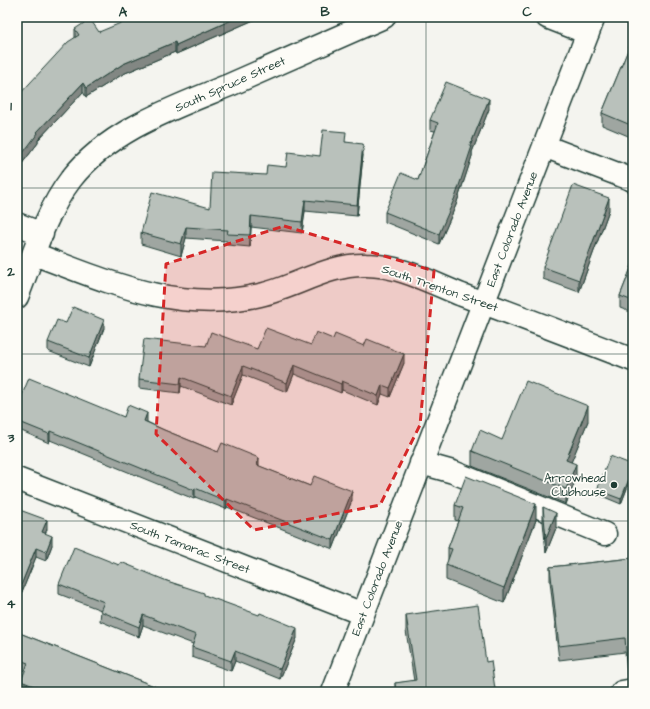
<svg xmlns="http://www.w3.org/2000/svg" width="650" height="709" viewBox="0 0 650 709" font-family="'Architects Daughter',sans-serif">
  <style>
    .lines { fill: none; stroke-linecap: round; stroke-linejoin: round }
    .minor-casing { stroke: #1f3d34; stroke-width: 25 }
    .minor { stroke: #fdfcf7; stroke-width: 22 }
    .wall { fill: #9fa6a1; stroke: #1f3d34 }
    .shaded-wall { fill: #828783; stroke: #1f3d34 }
    .building { fill: #b9c1bb; stroke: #1f3d34 }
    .marked { fill: #d62828; fill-opacity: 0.2; stroke: #d62828; stroke-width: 3; stroke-dasharray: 8 5; stroke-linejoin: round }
    .grid { fill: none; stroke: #1f3d34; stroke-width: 1; stroke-opacity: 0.55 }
    .poi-dot { fill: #1f3d34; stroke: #fdfcf7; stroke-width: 1.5 }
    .labels { text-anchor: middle; stroke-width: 3.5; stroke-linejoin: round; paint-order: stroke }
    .street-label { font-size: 12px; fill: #1f3d34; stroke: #fdfcf7 }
    .poi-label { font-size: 12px; fill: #1f3d34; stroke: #fdfcf7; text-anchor: end }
    .neatline { fill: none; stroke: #1f3d34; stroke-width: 1.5 }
    .grid-label { font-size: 13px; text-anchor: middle; font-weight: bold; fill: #1f3d34 }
  </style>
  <rect width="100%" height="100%" fill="#f4f4ef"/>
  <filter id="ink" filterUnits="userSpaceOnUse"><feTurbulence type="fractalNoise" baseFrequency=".025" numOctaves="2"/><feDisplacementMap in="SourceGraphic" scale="8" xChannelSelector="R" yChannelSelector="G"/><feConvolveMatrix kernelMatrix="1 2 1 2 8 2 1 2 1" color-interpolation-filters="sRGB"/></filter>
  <g filter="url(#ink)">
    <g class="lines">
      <defs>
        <path id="minor" d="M547 17 588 33
          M544 146 633 180
          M17 224 42 234
          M34 254C109 282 178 314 260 295 296 287 328 264 366 265 399 265 432 283 462 295 519 316 576 338 633 360
          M17 297C33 257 45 213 71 179 111 128 177 107 234 83 284 61 334 39 384 17
          M421 463 453 472 605 534
          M17 479 363 614
          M333 692 594 17
          M622 692 633 690"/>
      </defs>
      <use href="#minor" class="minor-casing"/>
      <use href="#minor" class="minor"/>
    </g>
    <path class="wall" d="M256 17V19L176 54 175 52 123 74 86 97 83 92 38 140V143L17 170 75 38V29L99 32Z
      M633 38V138L602 125V113Z
      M489 109 472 152V156L456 205 439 244 385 222V212L418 180 435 131 430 130V120Z
      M346 142 363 155 357 216 305 211 302 233 251 227 250 247 227 245V241L186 238 181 256 141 244V233L210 208 266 175 286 167 320 156Z
      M609 210 579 292 543 279V267Z
      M633 263V313L620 308V296Z
      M66 323 104 328 89 367 48 351V342Z
      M333 339 404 363 390 397 382 394 378 405 342 390 341 393 294 374 287 392 243 375 231 405 181 386 180 393 139 388V379L206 346 257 349 311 345Z
      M17 407 124 417 147 422 164 430 218 452 259 466 310 486 352 500 333 549 227 507 226 509 195 497 194 499 50 440 49 443 17 429Z
      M588 421 571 462 576 479 566 504 472 466V451L502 440Z
      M633 465V473L621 504 597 494V490Z
      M455 505 536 520 504 603 446 580V565L448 561V548L458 521 455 520Z
      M543 507 556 528 546 553 543 522Z
      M17 509 47 529 45 533 52 545 46 561 36 557 17 604Z
      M633 558V675H627L625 652 559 660 550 581V567Z
      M119 565 167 581 204 595 297 638 280 679 235 661 231 671 192 657V647L193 644 143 625 139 637 100 621 101 610 59 594V584Z
      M406 615 486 662 495 689V692H395V683L414 681 406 631Z
      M17 632 169 692H25L21 690V681L25 671 17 668Z"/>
    <path class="shaded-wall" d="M238 17H256V19L176 54V45Z
      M175 42V52L123 74 86 97V88L123 64Z
      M83 83V92L38 140V143L17 170V161L37 132Z
      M489 99V109L472 152V156L456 205 439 244V234L470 146Z
      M363 144V155L357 216V205Z
      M609 198V210L579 292V280Z
      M305 200V211L302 233V222Z
      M251 216V227L250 247V235Z
      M186 227V238L181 256V244Z
      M104 320V328L89 367V358Z
      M404 354V363L390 397V388Z
      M294 365V374L287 392V383Z
      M243 366V375L231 405V396Z
      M181 377V386L180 393V384Z
      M342 381V390L341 393V384Z
      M382 385V394L378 405V396Z
      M588 406V421L566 475V460Z
      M147 413V422L144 430V421Z
      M50 431V440L49 443V434Z
      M259 458V467L257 465Z
      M576 464V479L566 504V489Z
      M633 469V473L621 504V499Z
      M195 488V497L194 499V490Z
      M352 491V500L333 549V540Z
      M227 499V507L226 509V501Z
      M536 504V520L504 603V588Z
      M556 513V528L546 553V538Z
      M47 520V529L42 542V532Z
      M52 536V545L46 561V552Z
      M36 548V557L17 604V595Z
      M143 615V625L139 637V627Z
      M297 628V638L280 679V669Z
      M235 651V661L231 671V661Z"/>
    <path class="building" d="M135 17H238L176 45 175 42 123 64 86 88 83 83 37 132 38 133 17 161V97L68 42 79 35 75 29 90 19 99 32Z
      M633 38V126L602 113Z
      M446 82 489 99 470 146H472L456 195 439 234 385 212 401 173 418 180 438 123 430 120Z
      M323 130 346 132 345 142 363 144 357 205 305 200 302 222 251 216 250 235 227 234 228 230 186 227 181 244 141 233 152 192 210 208 212 172 266 175 267 165 286 167 288 152 320 156Z
      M573 185 609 198 579 280 543 267Z
      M633 263V301L620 296Z
      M73 307 104 320 89 358 48 342 57 320 66 323Z
      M266 328 311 345 316 332 333 339 335 334 364 346 367 339 404 354 390 388 382 385 378 396 342 381 341 384 294 365 287 383 243 366 231 396 181 377 180 384 139 379 144 339 206 346 211 332 257 349Z
      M29 378 124 417 128 405 147 413 144 421 164 430 218 452 222 443 259 458 257 465 310 486 314 476 352 491 333 540 227 499 226 501 195 488 194 490 50 431 49 434 17 421V407Z
      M526 381 588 406 566 460 576 464 566 489 472 451 480 430 502 440Z
      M610 456 633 465V469L621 499 597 490Z
      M466 476 536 504 504 588 446 565 452 549 448 548 463 508 455 505Z
      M543 507 556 513 546 538Z
      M17 509 47 520 42 532 52 536 46 552 36 548 17 595Z
      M74 547 119 565 121 562 167 581 204 593V595L259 615 260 613 297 628 280 669 235 651 231 661 192 647 196 635 143 615 139 627 100 611 104 602 59 584Z
      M633 558V661L627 662 625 638 559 646 550 567Z
      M478 605 486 662 491 661 495 689 478 692H396L395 683 416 680 406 615Z
      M17 632 169 692H49L21 681 28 663 17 659Z
      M175 689 183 692H174Z"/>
  </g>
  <path class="marked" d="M284 226 434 271 420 425 380 505 254 530 156 434 166 264Z"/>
  <path class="grid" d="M224 17V692M426 17V692M17 188H633M17 354H633M17 521H633"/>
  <circle class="poi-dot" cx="614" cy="485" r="4"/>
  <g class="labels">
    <g class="street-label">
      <text transform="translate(230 84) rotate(-24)" y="4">South Spruce Street</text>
      <text transform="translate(512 229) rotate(-69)" y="4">East Colorado Avenue</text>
      <text transform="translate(440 288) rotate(19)" y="4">South Trenton Street</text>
      <text transform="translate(190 547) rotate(21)" y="4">South Tamarac Street</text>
      <text transform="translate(377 578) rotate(-69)" y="4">East Colorado Avenue</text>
    </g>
    <g class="poi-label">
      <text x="606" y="482">Arrowhead<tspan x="606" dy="14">Clubhouse</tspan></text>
    </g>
  </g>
  <rect width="650" height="709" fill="none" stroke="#fdfcf7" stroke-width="44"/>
  <rect x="22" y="22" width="606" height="665" class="neatline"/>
  <g class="grid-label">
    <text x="123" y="16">A</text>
    <text x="325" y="16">B</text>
    <text x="527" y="16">C</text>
    <text x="11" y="110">1</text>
    <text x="11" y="276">2</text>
    <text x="11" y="442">3</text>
    <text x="11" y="608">4</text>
  </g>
</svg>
